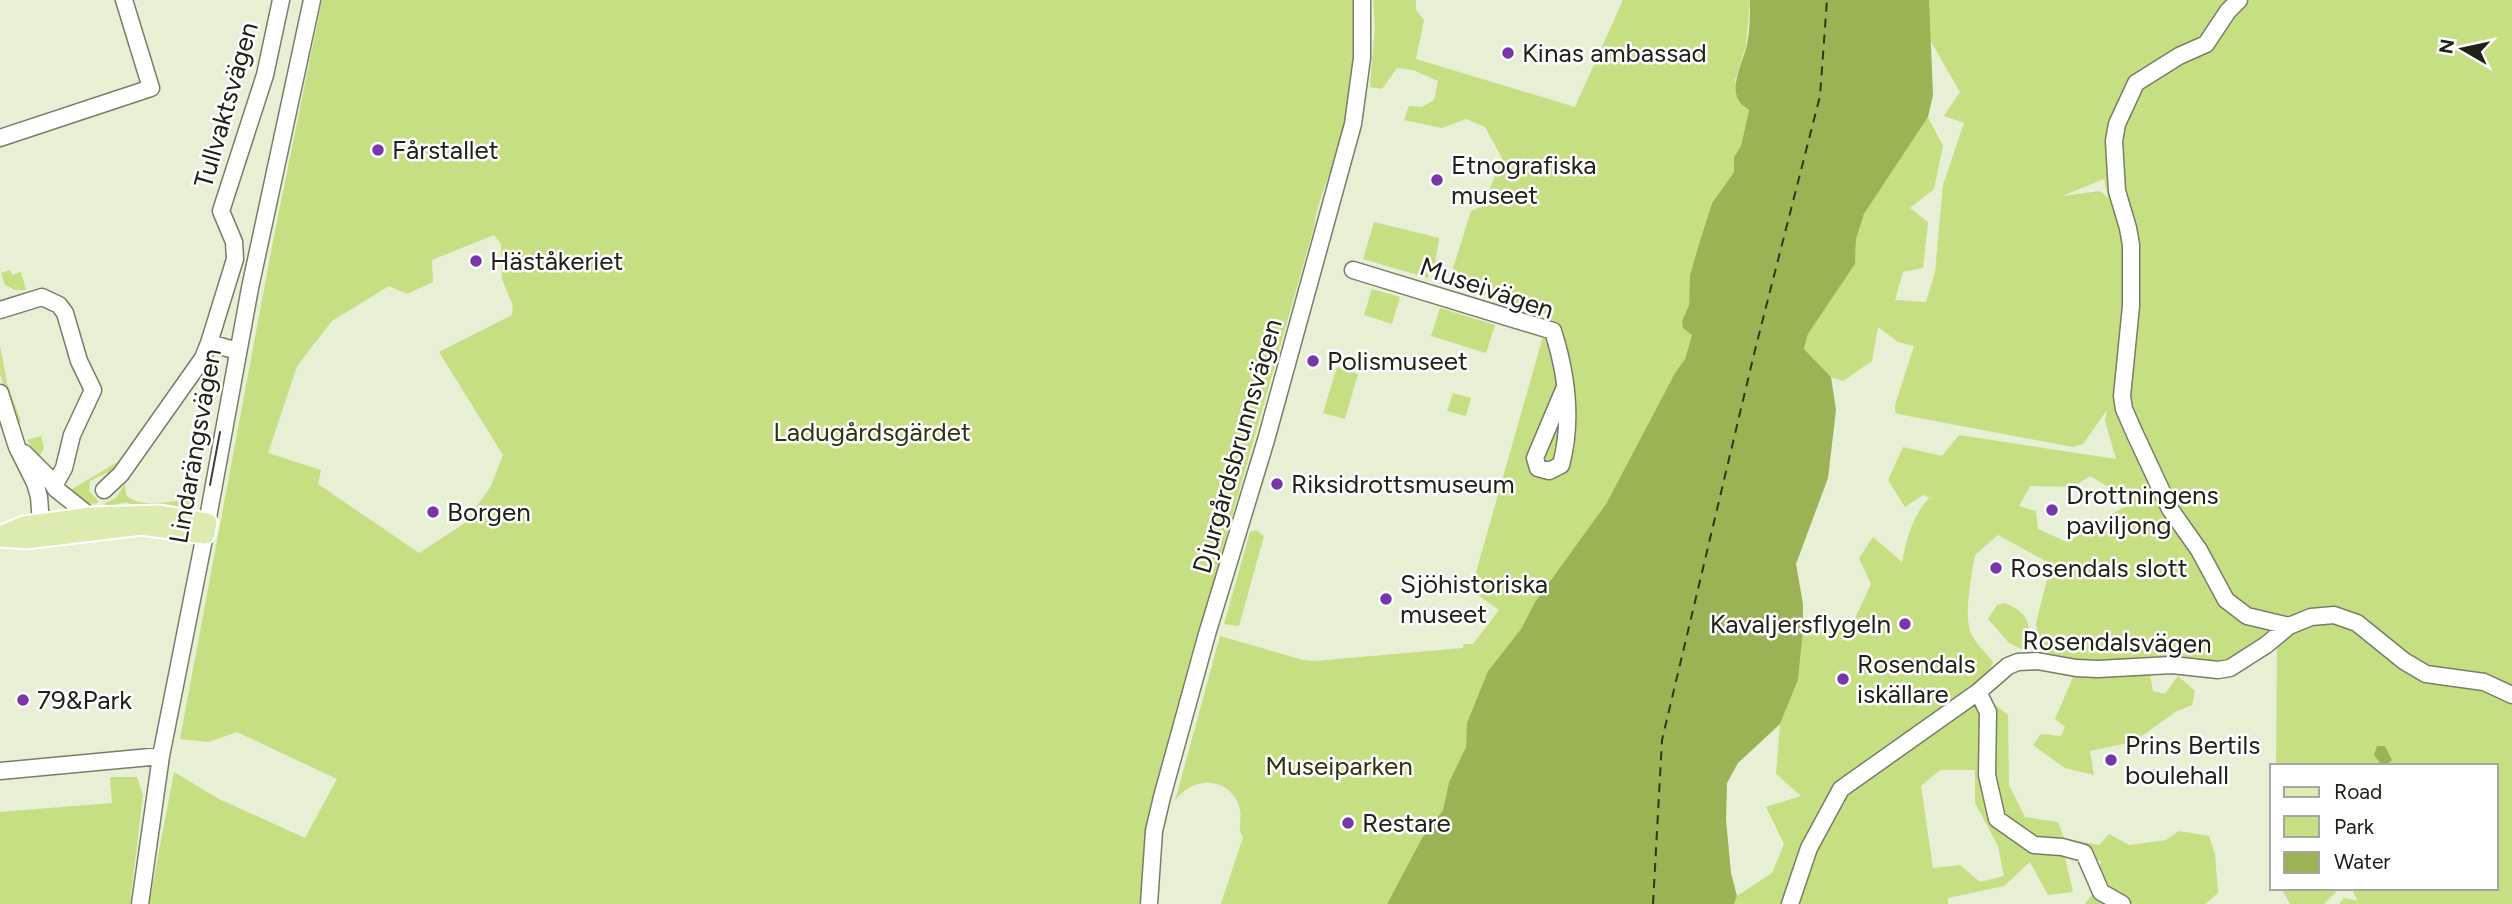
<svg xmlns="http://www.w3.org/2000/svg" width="2512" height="904" viewBox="0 0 2512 904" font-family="Figtree,sans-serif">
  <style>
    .green { fill: #c6df82; fill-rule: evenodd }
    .water { fill: #9bb355 }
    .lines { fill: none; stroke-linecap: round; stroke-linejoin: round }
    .ferry { stroke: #2e3810; stroke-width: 2; stroke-dasharray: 9 7; stroke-linecap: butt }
    .minor-casing { stroke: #777e66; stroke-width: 19 }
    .major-casing { stroke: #fff; stroke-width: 23 }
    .minor { stroke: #fff; stroke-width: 16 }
    .major { stroke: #dcecb0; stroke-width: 19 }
    .tram { stroke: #3e4136; stroke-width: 2 }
    .poi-dot { fill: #7836aa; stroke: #fff; stroke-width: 2.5 }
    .labels { text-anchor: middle; stroke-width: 5; stroke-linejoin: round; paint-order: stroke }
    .poi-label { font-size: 26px; fill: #202219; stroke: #fff; text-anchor: start }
    .street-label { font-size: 26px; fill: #202219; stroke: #fff }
    .park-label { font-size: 26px; fill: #2c350d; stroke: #fff }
  </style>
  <rect width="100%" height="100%" fill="#e7efd5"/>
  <path class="green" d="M322 0H1357C1357 46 1355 95 1342 140 1333 169 1318 196 1314 227L1154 792 1144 847 1141 904H149L174 772 219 799 305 838 337 779 237 732 208 742 180 739 273 241ZM494 235 501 244 502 279 513 306 512 315 439 352 503 455 491 486 465 523 419 553 318 484 321 470 268 453 297 366 332 321 389 286 407 294 433 282 432 260Z
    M1373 0H1416V10L1424 20 1416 59 1575 107 1623 0H1750L1746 46 1735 80 1743 107 1749 110 1741 146 1734 157V172L1712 203 1698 247 1690 275 1689 305 1682 321 1692 335 1685 359 1675 373 1606 504 1535 602 1521 629 1488 671 1468 723 1466 747 1449 782 1443 810 1422 838 1387 904H1221L1243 837C1237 829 1242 820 1240 810 1232 776 1193 775 1175 801L1220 636 1303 660 1315 661 1463 648 1464 644H1473L1499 610 1471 590 1549 315 1448 284 1471 211 1483 206 1502 158 1485 127 1466 119 1442 128 1404 120 1409 106 1422 107 1434 100 1438 81 1413 70 1397 68 1382 89 1370 87 1375 27Z
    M1929 0H2512V904H2339L2344 898 2358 901 2351 888H2496V766H2276L2277 643 2260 639 2229 662H2088L2041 655 2036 623 2051 564 1998 535 1975 555C1972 573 1964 612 1970 631 1973 641 1986 653 1993 662L1982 694 2008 715 2009 785 2025 817 2058 822 2064 838 2099 845 2109 834 2129 845 2166 840 2179 831 2209 836 2215 854 2218 893 2205 904H2085L2096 889 2101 861 2064 853 2073 892 2048 895 2030 862 2004 886 1948 898V904H1734L1737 896 1772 873 1784 844 1766 807 1801 796 1776 774 1780 724 1798 680 1803 631 1850 629 1871 584 1859 558 1873 537 1902 562C1907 538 1912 517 1929 498L1935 500 1923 495 1905 507 1888 480 1903 447 1942 456 1959 435 2116 459 2105 421 2107 410 2083 444 2073 447 1898 414 1895 412V405L1914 346 1898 342 1878 327 1872 361 1843 381 1831 377 1804 349 1808 334 1855 264 1856 239 1864 214 1928 117 1943 146 1934 189 1910 208 1928 222 1923 268 1903 272 1895 300 1926 302 1935 272 1943 185 1964 123 1944 116 1960 92 1929 38ZM2104 179 2108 198 2100 191 2062 196ZM2090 476 2122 495H2135L2131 506 2122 508 2067 542 2038 529 2036 511 2019 506 2030 486 2073 487ZM1940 770H1975V803L1998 846 2004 876 1980 882 1960 865 1933 868 1921 786Z
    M1374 222 1439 238 1435 265H1432L1428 278 1363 259Z
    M10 270 12 275 21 272 26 290H15L5 285 1 273Z
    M1372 289 1400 297 1392 324 1364 315Z
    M1440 308 1495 325 1486 353 1431 336Z
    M0 345 7 383 21 421 19 425 15 424 0 374Z
    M1337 367 1358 374 1345 419 1323 413Z
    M1453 393 1471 398 1466 416 1447 411Z
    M41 436 44 448 39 457 27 440Z
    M124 458 117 468 90 481 89 491 98 501 97 503 84 505 69 491Z
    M125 484 126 495C140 508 162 502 179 501L187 493 195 495 190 508 186 511 129 504 128 502 106 507 105 503 116 498Z
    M1256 530 1264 536 1239 626 1224 624 1250 532Z
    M2004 603C2027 611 2032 623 2028 647L2023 650 2009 643 1988 619 1997 605Z
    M2128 672 2131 676 2150 674 2153 691 2165 694 2178 676 2195 691 2192 705 2177 711 2133 742 2090 751 2094 775 2065 768 2033 745 2041 734 2061 736 2065 727 2055 719 2074 675Z
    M110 777H137L143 795 130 904H0V812L112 803Z
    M2281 888H2340L2324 904H2290Z"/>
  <path class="water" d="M1750 0H1929L1933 95 1928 117 1864 214 1856 239 1855 264 1808 334 1804 349 1831 377 1836 410 1828 478 1796 564 1803 604V631L1798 680 1780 724 1738 763 1727 783 1726 820 1731 873 1737 896 1734 904H1387L1422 838 1443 810 1449 782 1466 747 1467 723 1488 671 1521 629 1535 602 1606 504 1675 373 1685 359 1692 335 1683 328 1682 321 1689 305 1690 275 1698 247 1712 203 1734 172V157L1741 146 1749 110C1723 96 1742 66 1747 45 1750 30 1750 15 1750 0Z
    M2377 746H2385L2392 760 2388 763 2381 764 2374 755Z"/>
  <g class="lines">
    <path class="ferry" d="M1653 904 1662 740 1755 350 1820 96 1827 0"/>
    <defs>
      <path id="minor" d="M2239 0 2228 11 2206 44 2179 56 2136 83 2117 124 2114 141 2117 191 2128 228 2131 245V306L2122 396 2124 409 2135 434 2170 509 2199 550 2226 600 2247 616 2289 626
        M0 138 151 88 124 0
        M1353 270 1553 331C1567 375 1573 420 1561 465L1549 471 1538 468 1535 458 1565 387
        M0 310 42 297 59 305 65 313 79 361 93 390 72 435 64 468 54 486
        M238 351 209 343 235 259 234 242 221 211 265 75 281 0
        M0 393 17 447 35 483 39 497 41 523
        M24 453 48 477 56 489 91 517
        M104 490 121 474 203 358 209 343
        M207 523 250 288 312 0
        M1978 692 1988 712 1987 775 1997 819 2034 845 2062 847 2084 853 2101 892 2122 904
        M0 771 161 756
        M140 904 161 756 205 534
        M1149 904 1154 831 1162 797 1207 634 1266 440 1353 124 1362 58V0
        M1790 904 1809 848 1841 789 1978 692 2008 666 2018 662 2037 661 2076 668 2098 669 2172 665 2218 670 2230 668 2266 645 2289 626 2311 617 2334 615 2357 623 2404 661 2426 674 2484 682 2512 695"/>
      <path id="major" d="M0 536 24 526 91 517 160 515 207 523 205 534 142 525 26 539 0 537"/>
    </defs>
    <use href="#minor" class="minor-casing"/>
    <use href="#major" class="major-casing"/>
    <use href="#minor" class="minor"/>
    <use href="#major" class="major"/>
    <path class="tram" d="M210 485 220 432"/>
  </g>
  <g class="poi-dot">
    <circle cx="1508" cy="53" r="7"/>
    <circle cx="378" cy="150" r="7"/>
    <circle cx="1437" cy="180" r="7"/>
    <circle cx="476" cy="261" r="7"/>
    <circle cx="1313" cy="361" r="7"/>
    <circle cx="1277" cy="484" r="7"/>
    <circle cx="2052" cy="510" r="7"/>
    <circle cx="433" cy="512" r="7"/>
    <circle cx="1996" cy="568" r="7"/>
    <circle cx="1386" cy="599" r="7"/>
    <circle cx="1905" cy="624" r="7"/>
    <circle cx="1843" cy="679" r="7"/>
    <circle cx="23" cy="700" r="7"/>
    <circle cx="2111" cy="760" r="7"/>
    <circle cx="1348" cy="823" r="7"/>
  </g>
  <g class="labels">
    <g class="poi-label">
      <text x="1522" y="62">Kinas ambassad</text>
      <text x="392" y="159">Fårstallet</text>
      <text x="1451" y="174">Etnografiska<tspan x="1451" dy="30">museet</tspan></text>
      <text x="490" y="270">Häståkeriet</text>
      <text x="1327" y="370">Polismuseet</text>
      <text x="1291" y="493">Riksidrottsmuseum</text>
      <text x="2066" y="504">Drottningens<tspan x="2066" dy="30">paviljong</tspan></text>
      <text x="447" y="521">Borgen</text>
      <text x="2010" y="577">Rosendals slott</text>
      <text x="1400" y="593">Sjöhistoriska<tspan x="1400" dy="30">museet</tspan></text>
      <text x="1891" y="633" text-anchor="end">Kavaljersflygeln</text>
      <text x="1857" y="673">Rosendals<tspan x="1857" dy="30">iskällare</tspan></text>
      <text x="37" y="709">79&amp;Park</text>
      <text x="2125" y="754">Prins Bertils<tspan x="2125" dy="30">boulehall</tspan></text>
      <text x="1362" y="832">Restare</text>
    </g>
    <g class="street-label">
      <text transform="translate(226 105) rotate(-74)" y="9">Tullvaktsvägen</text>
      <text transform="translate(1487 288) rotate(19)" y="9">Museivägen</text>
      <text transform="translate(195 446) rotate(-80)" y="9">Lindarängsvägen</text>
      <text transform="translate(1237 446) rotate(-74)" y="9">Djurgårdsbrunnsvägen</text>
      <text transform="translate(2117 642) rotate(1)" y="9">Rosendalsvägen</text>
    </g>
    <g class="park-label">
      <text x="872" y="441">Ladugårdsgärdet</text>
      <text x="1339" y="775">Museiparken</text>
    </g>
  </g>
  <rect x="2270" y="764" width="228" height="126" fill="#ffffff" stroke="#a6a7a3" stroke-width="2"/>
  <rect x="2284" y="787" width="35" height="10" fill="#dcecb0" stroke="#a6a7a3" stroke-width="2"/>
  <text x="2334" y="799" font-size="21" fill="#202219">Road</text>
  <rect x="2284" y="816" width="35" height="21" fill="#c6df82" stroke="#a6a7a3" stroke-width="2"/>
  <text x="2334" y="834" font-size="21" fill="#202219">Park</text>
  <rect x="2284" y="852" width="35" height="21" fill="#9bb355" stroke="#a6a7a3" stroke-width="2"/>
  <text x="2334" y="869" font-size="21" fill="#202219">Water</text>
  <g transform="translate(2463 49) rotate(279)" stroke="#ffffff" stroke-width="5" paint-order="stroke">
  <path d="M0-5L12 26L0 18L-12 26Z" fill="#202219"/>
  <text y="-10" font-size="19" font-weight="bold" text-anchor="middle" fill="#202219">N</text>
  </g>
</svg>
